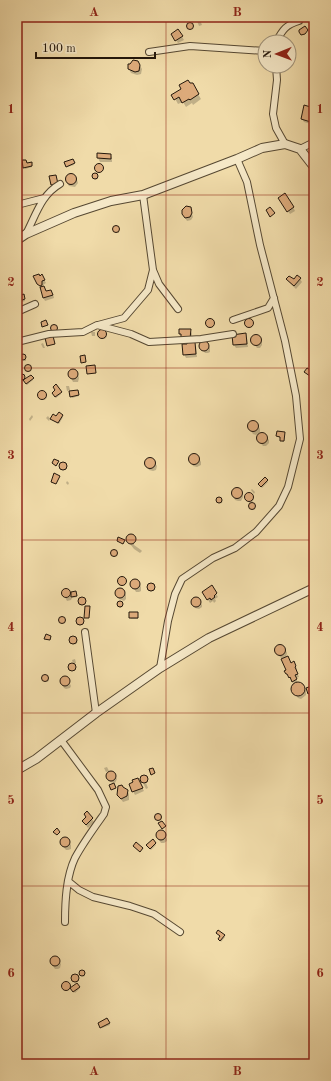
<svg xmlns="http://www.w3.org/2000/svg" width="331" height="1081" viewBox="0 0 331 1081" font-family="'Old Standard TT',serif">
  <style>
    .shadow { fill: #0003 }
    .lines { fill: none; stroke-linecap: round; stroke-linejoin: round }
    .stream { stroke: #6a796b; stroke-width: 2.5 }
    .building { fill: #dcaa7a; stroke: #23170b }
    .minor-casing { stroke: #564832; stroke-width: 8 }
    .tertiary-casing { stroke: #564832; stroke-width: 10 }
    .minor { stroke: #f5e8c7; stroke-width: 6 }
    .tertiary { stroke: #f5e8c7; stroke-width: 8 }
    .grid { fill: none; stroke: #8f2418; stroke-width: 1; stroke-opacity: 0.55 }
    .neatline { fill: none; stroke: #8f2418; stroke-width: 1.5 }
    .grid-label { font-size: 13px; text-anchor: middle; font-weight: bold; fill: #8f2418 }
  </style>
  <rect width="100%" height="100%" fill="#f0dba9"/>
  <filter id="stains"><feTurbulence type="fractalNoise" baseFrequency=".005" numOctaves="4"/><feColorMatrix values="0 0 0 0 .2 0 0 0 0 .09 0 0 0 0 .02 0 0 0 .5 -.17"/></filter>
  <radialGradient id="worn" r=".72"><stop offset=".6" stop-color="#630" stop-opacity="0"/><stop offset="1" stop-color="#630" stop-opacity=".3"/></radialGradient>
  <path class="shadow" d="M200 20 202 25 199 26 197 21Z
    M187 26a3 3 0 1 1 6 0a3 3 0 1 1-6 0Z
    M178 30 184 40 178 43 172 34Z
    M138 62 142 69 141 74 137 75 131 73 129 69Z
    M190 84H192L201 99 193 105 192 103 186 107 183 102 178 104 173 95Z
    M314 109V125L304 122 302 119Z
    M98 154H110L112 158V162H100L98 158Z
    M73 160 74 165 67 167 65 163Z
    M27 164H32V167L25 169 24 167Z
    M95.5 169a3.5 3.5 0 1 1 7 0a3.5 3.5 0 1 1-7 0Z
    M71 174 75 177 77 180 78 183 75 187 69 186 67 183 66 178Z
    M95 174 98 178 96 180 93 176Z
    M281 201 293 207 295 211 290 214Z
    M190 208 193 217 191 220 187 221 183 214Z
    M115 228H118L119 233H116Z
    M42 276 46 283 43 285V287L46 292 53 294 54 298 45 301 43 297 41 289 34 277Z
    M300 279 302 282 296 289 287 280 294 281Z
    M22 292 25 301 18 303 17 298 20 297 19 293Z
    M206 324a4 4 0 1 1 8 0a4 4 0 1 1-8 0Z
    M245 324a4 4 0 1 1 8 0a4 4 0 1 1-8 0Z
    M53 326H55L57 329 56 333 51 329Z
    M190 330 192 334 191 343H194L196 346 197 357 186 358 184 354 188 345V342L184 341 180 333Z
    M99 335a4 4 0 1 1 8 0a4 4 0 1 1-8 0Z
    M91 332H95V336H92Z
    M245 335 247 338 248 347 236 348 234 345Z
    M257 335 262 342V345L260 348H257L252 341V338Z
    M203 341 206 342 210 348V352L208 353H205L200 346V344Z
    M43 343 45 348H43L41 344Z
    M23 355 25 358 26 361H24L22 358 21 357Z
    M25 369a3 3 0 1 1 6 0a3 3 0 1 1-6 0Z
    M17 367 21 371 19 373 17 372Z
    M73 370 77 372 79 378 78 382H73L69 374 70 372Z
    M22 374 24 377V381L20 378V375Z
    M31 376 33 380 27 385 24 381Z
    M56 386 61 394 56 398 53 393 57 391Z
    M66 386H69L70 390 67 391Z
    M78 392 79 396 72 398 71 396Z
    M39 396a4 4 0 1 1 8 0a4 4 0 1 1-8 0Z
    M32 415 33 417 30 421 29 419Z
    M48 416 50 419 49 421 46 418Z
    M62 416 63 417 59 424 52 420Z
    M252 422H256L260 429V432L256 435 253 434 249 428V425Z
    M263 433 269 440V443L266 446H263L258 440 259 434Z
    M285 433 284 442H282L281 438 277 436Z
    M194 454 197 455 201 462V465L197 467 193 466 190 459 192 455Z
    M149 459H152L157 466 156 470 153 471 149 470 146 463Z
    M59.5 467a3.5 3.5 0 1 1 7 0a3.5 3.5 0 1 1-7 0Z
    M265 478 268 482 262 488 259 484Z
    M67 481 69 483 68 485 66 483Z
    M234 489 240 490 243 497 241 501H238L235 500 232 492Z
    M252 489 255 492 254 494 251 490Z
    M249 494 252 495 254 499 251 504H253L255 507V509L253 510 251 508 250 505 251 504 246 499V497Z
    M217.5 501a2.5 2.5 0 1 1 5 0a2.5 2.5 0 1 1-5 0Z
    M130 535 135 537 134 545 141 550 142 551 140 553 134 549 127 540 128 536Z
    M112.5 554a2.5 2.5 0 1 1 5 0a2.5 2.5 0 1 1-5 0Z
    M118 582a4 4 0 1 1 8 0a4 4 0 1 1-8 0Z
    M136 580 138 581 141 587V591L139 592H136L132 585V582Z
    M147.5 588a3.5 3.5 0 1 1 7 0a3.5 3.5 0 1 1-7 0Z
    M212 587 218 597 215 599 216 601 214 603 213 601 210 603 203 592Z
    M67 589 70 593 76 592 77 597 72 598 71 600 67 601 63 593 64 590Z
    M118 590H122L126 595V599L124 601 119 599 117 595V591Z
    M195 598H197L202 605V607L199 609 195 608 192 602Z
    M78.5 602a3.5 3.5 0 1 1 7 0a3.5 3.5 0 1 1-7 0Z
    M118 603H121L122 607 120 608Z
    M138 614V619H131L130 618Z
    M60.5 621a2.5 2.5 0 1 1 5 0a2.5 2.5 0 1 1-5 0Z
    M76.5 622a3.5 3.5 0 1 1 7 0a3.5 3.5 0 1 1-7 0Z
    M70.5 641a3.5 3.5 0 1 1 7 0a3.5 3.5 0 1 1-7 0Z
    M279 646H282L285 649 287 653 286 658 291 664 296 666 297 670H296L299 677 296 678 298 684 301 685 306 691V695L301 699 298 698 293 691V687L295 685 287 671 285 659 281 658 276 652 277 647Z
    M75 659 76 663 73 664 76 669 74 671 71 670 70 666 73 663 72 660Z
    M43 679a3 3 0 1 1 6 0a3 3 0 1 1-6 0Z
    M64 677 67 678 71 686 70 688 66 689 64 688 61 682 62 678Z
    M107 767 109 771 106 772 104 768Z
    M110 772 113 773 117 779 115 783 110 782 108 778V775Z
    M143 777H147V779L148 782 146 783 148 788 146 789 142 781Z
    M137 779 144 791 135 795 130 785Z
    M127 791 129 794V800L123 802 118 795Z
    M87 813 94 822 88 828 83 821 87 818Z
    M158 814 162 818 160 821 156 817Z
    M160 832H164L167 839V841L164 843H161L157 837 158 833Z
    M64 838H66L71 845V849L68 850H66L61 844V841Z
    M153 841 156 845 151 850 148 847Z
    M217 933 225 937 221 942 220 940 221 937Z
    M54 958H56L61 964 60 968 58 969H55L51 963 52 959Z
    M17 966 20 970 17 972Z
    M81 971H83L85 974 84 977 81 975Z
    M71.5 979a3.5 3.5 0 1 1 7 0a3.5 3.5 0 1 1-7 0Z
    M62 987a4 4 0 1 1 8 0a4 4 0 1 1-8 0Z
    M79 987 80 988 75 993 72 989Z
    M106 1019 110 1025 102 1028 99 1023Z"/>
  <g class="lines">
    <path class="stream" d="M310 930H314"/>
  </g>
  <path class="building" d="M186.5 26a3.5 3.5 0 1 1 7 0a3.5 3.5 0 1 1-7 0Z
    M305 26 308 30 305 34 301 35 299 32V30Z
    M178 29 183 36 175 41 171 34Z
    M133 60 138 61 140 65 139 71 135 72 128 69V64H130Z
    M188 80 190 83H193L199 94 190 100 189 99 182 103 179 97 174 100 171 95 181 89 179 85Z
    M304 105 314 108V123L301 119Z
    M97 153 111 154V159L97 158Z
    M73 159 75 163 66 167 64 162Z
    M22 160H26L27 163 32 162V166L23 168Z
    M94.5 168a4.5 4.5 0 1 1 9 0a4.5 4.5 0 1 1-9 0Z
    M92 176a3 3 0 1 1 6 0a3 3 0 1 1-6 0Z
    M65.5 179a5.5 5.5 0 1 1 11 0a5.5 5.5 0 1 1-11 0Z
    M56 175 58 184 51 185 49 176Z
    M285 193 294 207 287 212 278 198Z
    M186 206 191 207 192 213 190 217 185 218 182 214V210Z
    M270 207 275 213 270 217 266 210Z
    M112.5 229a3.5 3.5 0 1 1 7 0a3.5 3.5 0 1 1-7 0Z
    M39 274 40 276 42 274 45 280 42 281V285L40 286 37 284 33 276Z
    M297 275 301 278 294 286 286 279 289 276 294 279Z
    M44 286 46 291 51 290 53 295 43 298 40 287Z
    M24 294 25 299 17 302V297Z
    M205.5 323a4.5 4.5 0 1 1 9 0a4.5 4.5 0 1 1-9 0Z
    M244.5 323a4.5 4.5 0 1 1 9 0a4.5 4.5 0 1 1-9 0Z
    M46 320 48 325 42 327 41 322Z
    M50.5 328a3.5 3.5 0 1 1 7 0a3.5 3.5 0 1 1-7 0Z
    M179 329H191L190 339 181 338V334H179Z
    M97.5 334a4.5 4.5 0 1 1 9 0a4.5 4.5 0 1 1-9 0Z
    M246 333 247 344 233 345 232 335Z
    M250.5 340a5.5 5.5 0 1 1 11 0a5.5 5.5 0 1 1-11 0Z
    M53 336 55 344 47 346 45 338Z
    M199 346a5 5 0 1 1 10 0a5 5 0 1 1-10 0Z
    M187 342H195L196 354 183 355 182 344H187Z
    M20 357a3 3 0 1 1 6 0a3 3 0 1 1-6 0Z
    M85 355 86 362 81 363 80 356Z
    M24.5 368a3.5 3.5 0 1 1 7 0a3.5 3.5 0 1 1-7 0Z
    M95 365 96 373 87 374 86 366Z
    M307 368 314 372 313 378 304 372Z
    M68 374a5 5 0 1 1 10 0a5 5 0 1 1-10 0Z
    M19 377a3 3 0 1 1 6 0a3 3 0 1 1-6 0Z
    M31 375 34 378 26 384 23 380Z
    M56 384 62 392 55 397 52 393 55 390 53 387Z
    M78 390 79 395 70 397 69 391Z
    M37.5 395a4.5 4.5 0 1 1 9 0a4.5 4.5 0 1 1-9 0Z
    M59 412 63 415 58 423 50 419 53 414 56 416Z
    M247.5 426a5.5 5.5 0 1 1 11 0a5.5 5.5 0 1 1-11 0Z
    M277 431 285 432 284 441H280V437L276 436Z
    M256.5 438a5.5 5.5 0 1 1 11 0a5.5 5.5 0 1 1-11 0Z
    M188.5 459a5.5 5.5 0 1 1 11 0a5.5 5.5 0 1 1-11 0Z
    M144.5 463a5.5 5.5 0 1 1 11 0a5.5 5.5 0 1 1-11 0Z
    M54 459 59 461 56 466 52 463Z
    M59 466a4 4 0 1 1 8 0a4 4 0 1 1-8 0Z
    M54 473 60 476 56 484 51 482Z
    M265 477 268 480 261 487 258 484Z
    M231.5 493a5.5 5.5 0 1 1 11 0a5.5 5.5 0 1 1-11 0Z
    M244.5 497a4.5 4.5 0 1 1 9 0a4.5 4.5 0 1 1-9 0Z
    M216 500a3 3 0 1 1 6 0a3 3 0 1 1-6 0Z
    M248.5 506a3.5 3.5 0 1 1 7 0a3.5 3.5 0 1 1-7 0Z
    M126 539a5 5 0 1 1 10 0a5 5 0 1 1-10 0Z
    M118 537 125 540 123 544 117 541Z
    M110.5 553a3.5 3.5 0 1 1 7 0a3.5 3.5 0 1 1-7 0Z
    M117.5 581a4.5 4.5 0 1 1 9 0a4.5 4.5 0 1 1-9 0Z
    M130 584a5 5 0 1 1 10 0a5 5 0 1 1-10 0Z
    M147 587a4 4 0 1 1 8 0a4 4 0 1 1-8 0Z
    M212 585 217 593 214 596 215 597 211 600 210 598 207 600 202 592Z
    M115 593a5 5 0 1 1 10 0a5 5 0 1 1-10 0Z
    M61.5 593a4.5 4.5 0 1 1 9 0a4.5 4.5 0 1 1-9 0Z
    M76 591 77 596 71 597V592Z
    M78 601a4 4 0 1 1 8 0a4 4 0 1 1-8 0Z
    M191 602a5 5 0 1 1 10 0a5 5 0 1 1-10 0Z
    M117 604a3 3 0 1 1 6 0a3 3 0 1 1-6 0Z
    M85 606H90L89 618H84Z
    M129 612H138V618H129Z
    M58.5 620a3.5 3.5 0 1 1 7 0a3.5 3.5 0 1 1-7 0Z
    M76 621a4 4 0 1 1 8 0a4 4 0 1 1-8 0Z
    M46 634 51 636 50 640 44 639Z
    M69 640a4 4 0 1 1 8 0a4 4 0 1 1-8 0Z
    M274.5 650a5.5 5.5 0 1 1 11 0a5.5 5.5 0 1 1-11 0Z
    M288 656 291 663 294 661 296 666 295 667 298 674 295 675 297 679 292 682 290 677 289 678 287 674H286L284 671 286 670 281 659Z
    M68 667a4 4 0 1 1 8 0a4 4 0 1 1-8 0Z
    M41.5 678a3.5 3.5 0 1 1 7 0a3.5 3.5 0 1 1-7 0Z
    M60 681a5 5 0 1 1 10 0a5 5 0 1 1-10 0Z
    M291 689a7 7 0 1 1 14 0a7 7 0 1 1-14 0Z
    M314 685V691L308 694 306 688Z
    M153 768 155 773 151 775 149 769Z
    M106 776a5 5 0 1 1 10 0a5 5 0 1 1-10 0Z
    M140 779a4 4 0 1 1 8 0a4 4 0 1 1-8 0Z
    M138 778 143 788 132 792 129 784 133 782 132 780Z
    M114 783 116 788 111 790 109 785Z
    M122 785 123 787 128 790 127 796 121 799 117 795 118 786Z
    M87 811 93 818 86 825 82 821 86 817 84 814Z
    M154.5 817a3.5 3.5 0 1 1 7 0a3.5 3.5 0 1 1-7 0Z
    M162 821 166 826 162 829 158 823Z
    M57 828 60 832 57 835 53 832Z
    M156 835a5 5 0 1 1 10 0a5 5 0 1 1-10 0Z
    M60 842a5 5 0 1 1 10 0a5 5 0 1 1-10 0Z
    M153 839 156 843 150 849 146 845Z
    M136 842 143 848 140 852 133 846Z
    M218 930 225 935 220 941 218 939 220 936 216 933Z
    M50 961a5 5 0 1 1 10 0a5 5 0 1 1-10 0Z
    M79 973a3 3 0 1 1 6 0a3 3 0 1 1-6 0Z
    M71 978a4 4 0 1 1 8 0a4 4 0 1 1-8 0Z
    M61.5 986a4.5 4.5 0 1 1 9 0a4.5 4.5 0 1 1-9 0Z
    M77 983 80 987 73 992 70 988Z
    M107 1018 110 1023 100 1028 98 1023Z"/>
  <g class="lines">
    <defs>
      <path id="minor" d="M276 42C283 29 286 25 299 21
        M149 52 190 46 265 51
        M276 66 277 80 273 114 276 128 285 144
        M300 149 314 142
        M143 195 153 270 159 284 178 309
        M17 205 44 198
        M26 234C36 215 41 195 60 184
        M17 312 35 304
        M233 320 268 308 274 298
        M98 325 124 318 148 290 153 270
        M17 342 49 334 83 332 97 325 131 334 149 342 201 339 233 334
        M85 632 96 713
        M160 668 168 621 175 594 182 579 213 558 235 548 256 532 279 506 288 487 300 439 296 396 285 341 260 245 247 182 237 159
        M61 740 98 790 106 807 104 814C94 828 83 843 75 858 66 877 65 901 65 922
        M68 881 79 890 93 897 130 906 154 914 180 932"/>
      <path id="tertiary" d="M17 240 26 234 74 213 111 201 143 195 237 159 262 148 285 144 300 149 314 167
        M17 770 36 759 96 713 160 668 209 638 314 588"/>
    </defs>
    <use href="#minor" class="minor-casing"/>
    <use href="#tertiary" class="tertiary-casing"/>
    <use href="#minor" class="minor"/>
    <use href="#tertiary" class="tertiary"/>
  </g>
  <path class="grid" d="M166 17V1064M17 195H314M17 368H314M17 540H314M17 713H314M17 886H314"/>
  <rect width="331" height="1081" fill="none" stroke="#f0dba9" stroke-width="44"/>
  <g transform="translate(277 54) rotate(269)"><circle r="19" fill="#f5e8c7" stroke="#a1947c"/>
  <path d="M0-3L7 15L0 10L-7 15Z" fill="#8f2418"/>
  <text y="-6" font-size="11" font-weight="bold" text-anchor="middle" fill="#23170b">N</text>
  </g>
  <path d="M36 52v6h119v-6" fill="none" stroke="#23170b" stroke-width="2"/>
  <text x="42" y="52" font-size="12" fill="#23170b" stroke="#f5e8c7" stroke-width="3" paint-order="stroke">100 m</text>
  <rect x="22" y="22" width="287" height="1037" class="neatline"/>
  <g class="grid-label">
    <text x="94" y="16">A</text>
    <text x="237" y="16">B</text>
    <text x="11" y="113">1</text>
    <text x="320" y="113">1</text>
    <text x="11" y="286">2</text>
    <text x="320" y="286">2</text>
    <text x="11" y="459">3</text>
    <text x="320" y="459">3</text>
    <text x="11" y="631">4</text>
    <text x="320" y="631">4</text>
    <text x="11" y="804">5</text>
    <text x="320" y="804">5</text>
    <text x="11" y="977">6</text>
    <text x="320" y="977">6</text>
    <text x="94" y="1075">A</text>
    <text x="237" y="1075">B</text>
  </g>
  <rect width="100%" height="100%" filter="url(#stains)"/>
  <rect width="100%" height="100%" fill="url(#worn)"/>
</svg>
